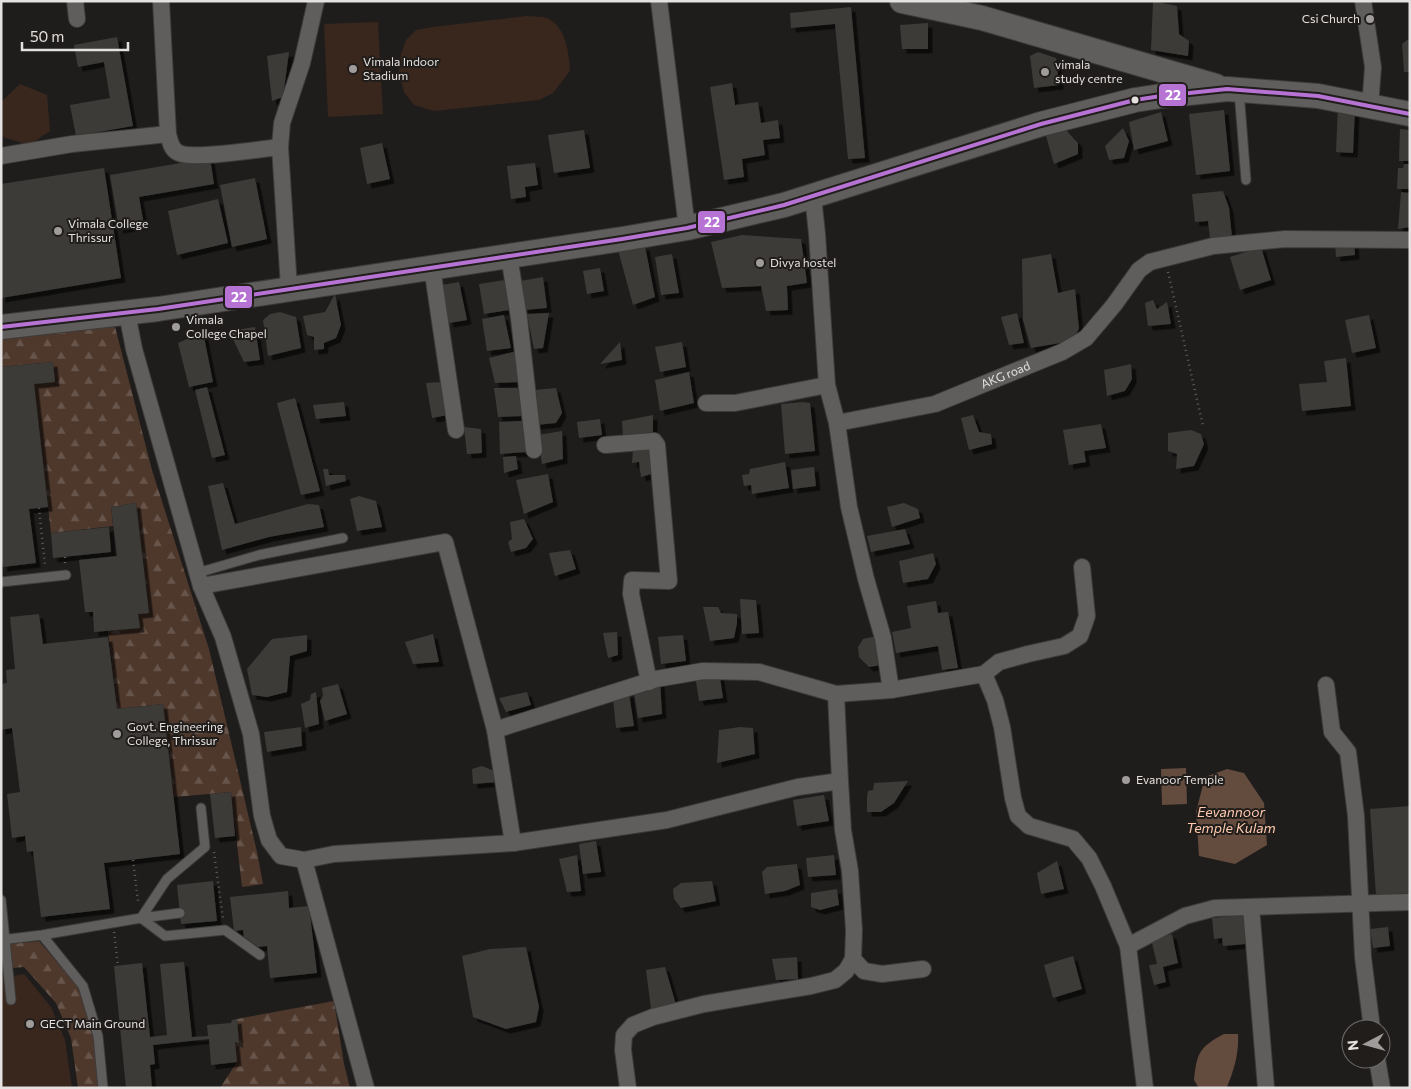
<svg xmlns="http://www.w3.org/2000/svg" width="1411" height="1089" viewBox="0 0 1411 1089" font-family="Commissioner,sans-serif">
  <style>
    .forest { fill: url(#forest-firs) }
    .green { fill: #39271e }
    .water { fill: #634b3e }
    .building { fill: #3c3a39; filter: url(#shadow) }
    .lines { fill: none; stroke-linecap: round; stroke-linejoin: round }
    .lane-casing { stroke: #3d3b3a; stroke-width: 11 }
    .street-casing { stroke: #3d3b3a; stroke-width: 18 }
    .secondary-casing { stroke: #3d3b3a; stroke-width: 26 }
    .path { stroke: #5f5e5d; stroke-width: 2.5; stroke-dasharray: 1 4; stroke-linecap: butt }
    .lane { stroke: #5f5e5d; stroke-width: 9 }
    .street { stroke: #5f5e5d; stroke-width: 16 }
    .secondary { stroke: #5f5e5d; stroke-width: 24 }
    .bus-1-casing { stroke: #201d1b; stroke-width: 8 }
    .bus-1 { stroke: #b673d3; stroke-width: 4 }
    .poi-dot { fill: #9f9c9b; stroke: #201d1b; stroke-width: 2 }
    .bus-dot { fill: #e4e1e0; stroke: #201d1b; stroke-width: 2 }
    .labels { text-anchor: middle; stroke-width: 4; stroke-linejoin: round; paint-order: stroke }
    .poi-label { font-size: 12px; fill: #e4e1e0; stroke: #201d1b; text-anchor: start }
    .street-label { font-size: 12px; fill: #e4e1e0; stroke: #201d1b }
    .water-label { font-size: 14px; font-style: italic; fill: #ffcaad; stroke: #201d1b }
    .line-badge { stroke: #201d1b; stroke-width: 2 }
    .badge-label { font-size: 14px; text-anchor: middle; font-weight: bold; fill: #fff }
  </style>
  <defs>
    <pattern id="forest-firs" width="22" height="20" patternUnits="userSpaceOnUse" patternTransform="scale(1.25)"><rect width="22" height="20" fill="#4e382c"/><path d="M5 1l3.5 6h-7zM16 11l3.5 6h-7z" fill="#67544a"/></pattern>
    <filter id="shadow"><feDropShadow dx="4.5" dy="4.5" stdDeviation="0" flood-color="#0009"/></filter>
  </defs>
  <rect width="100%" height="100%" fill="#1f1d1c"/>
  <path class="forest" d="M114 323 152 470 209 649 257 852 263 884 242 887 231 792 174 797 163 704 117 709 108 631 140 628 138 614 149 612 136 503 111 507 113 526 51 533 34 384 55 382 53 362 1 367V340Z
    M39 941 78 987 94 1039 99 1088H78L71 1038 56 1003 24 967 12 968 10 944Z
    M334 1001 344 1064 350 1088H220L237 1062 235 1042H239L237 1019Z"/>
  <path class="green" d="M527 16C533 17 542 16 547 18 566 27 569 52 570 71L553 93 539 100 434 111 414 105 404 92 399 71 401 54 406 40 416 30 433 27Z
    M378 22 383 114 328 117 324 24Z
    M20 84 47 95 50 131 29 145 3 137 1 128V102Z
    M24 974 51 1007 65 1040 72 1088H1V978Z"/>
  <path class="water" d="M1186 768 1187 804 1162 805 1161 769Z
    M1227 769 1244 773 1264 803 1267 845 1235 864 1199 856 1196 812 1205 777Z
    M1224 1034H1238C1239 1054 1234 1070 1227 1087L1199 1088 1194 1080C1197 1053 1199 1047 1224 1034Z"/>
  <path class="building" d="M1153 1 1177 6 1179 34 1189 41 1188 56 1151 50Z
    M851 7 865 158 848 159 835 24 791 28 790 13Z
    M928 23V49H902L900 25Z
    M117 37 133 126 76 136 70 105 110 98 104 62 78 67 74 45Z
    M1410 38V72H1404L1402 44Z
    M289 52 283 97 272 101 267 56Z
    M1038 52 1056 58 1059 85 1034 88 1030 56Z
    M732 83 735 105 758 102 761 123 778 120 780 138 763 140 765 155 742 159 744 177 724 180 710 87Z
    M1338 104 1355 109 1353 153 1336 152Z
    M1224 110 1230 171 1196 175 1189 114Z
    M1161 112 1168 141 1134 150 1129 122Z
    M1123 128 1129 141 1124 158 1109 160 1105 146Z
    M1065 129 1078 143V154L1054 164 1046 136Z
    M1400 129 1410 130V161H1399Z
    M584 130 590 168 554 173 548 135Z
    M382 143 390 179 367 184 360 148Z
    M210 158 214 184 139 197 144 225 119 229 110 175Z
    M535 163 538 185 525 187 526 197 511 199 507 166Z
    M1404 164H1410V189H1397L1398 168H1403Z
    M104 168 121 278 1 298V184Z
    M255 178 267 239 232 247 220 185Z
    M1223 191 1229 208 1232 237 1210 239 1208 221 1195 222 1192 194Z
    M1401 192 1410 193V227L1398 229Z
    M218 199 228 243 177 255 168 211Z
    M742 235 801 239 807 283 787 286 788 310 766 311 761 286 722 288 711 242Z
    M1354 241 1355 255 1336 257 1335 242Z
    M645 246 655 297 633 305 618 250Z
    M1261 247 1271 280 1240 290 1230 257Z
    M672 254 679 293 661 295 655 257Z
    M1051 254 1058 293 1075 289 1079 329 1071 341 1031 348 1023 320 1022 259Z
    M600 268 604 291 587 294 583 271Z
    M543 277 547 308 524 310 520 281Z
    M505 280 509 310 484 314 479 284Z
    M459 282 467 320 449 323 442 285Z
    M335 294 341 325 336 338 324 343V349L314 350V337L307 335 303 316 325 312Z
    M1153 300 1157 309 1167 302 1171 324 1148 326 1145 303Z
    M280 312 296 317 301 348 268 356 263 320 270 314Z
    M549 313 543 348 534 349 527 314Z
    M1017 313 1024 343 1009 345 1001 317Z
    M504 315 511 348 487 351 482 319Z
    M1369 315 1376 348 1352 353 1345 320Z
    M255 327 260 360 244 362 229 331Z
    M203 332 213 382 189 387 178 343Z
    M620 342 622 360 600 364Z
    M682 342 686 367 660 372 655 347Z
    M517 351 521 382 495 383 489 358Z
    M1346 358 1351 406 1302 411 1299 384 1327 382 1324 361Z
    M53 362 55 382 34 384 48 507 29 509 36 563 3 567 1 555V367Z
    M1131 364 1132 379 1125 391 1107 396 1104 370Z
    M689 372 694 403 660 411 655 380Z
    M442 382 448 415 432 418 426 383Z
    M207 387 225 455 212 458 195 390Z
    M494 388H520L524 416 498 417Z
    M556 388 562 413 556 423 536 425 535 390Z
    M295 398 320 491 301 495 277 403Z
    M344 402 346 416 316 419 313 405Z
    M803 402 810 403 815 451 785 454 781 404Z
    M653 415V432L623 437 622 421Z
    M973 415 979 432 991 434 992 444 969 450 961 418Z
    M600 419 602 435 579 438 577 422Z
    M522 421 527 452 500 454 499 422Z
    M1101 424 1106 448 1084 451 1086 462 1069 465 1063 430Z
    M464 427 481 429 482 453 467 454Z
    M1191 430 1201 434 1204 444 1194 466 1176 469 1177 454 1168 451V433Z
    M562 431 563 459 542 464 538 435Z
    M651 447 655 473 641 477 639 462 632 463 633 448Z
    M516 456 518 469 504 473 503 457Z
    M785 462 789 488 752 494 751 485 744 486 742 475 749 474 750 469Z
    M814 467 816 486 793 489 791 470Z
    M323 469H328L329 475H345L346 481 326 486Z
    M548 474 553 502 524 514 516 480Z
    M223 483 235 524 308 504 319 505 324 527 269 537 222 550 208 486Z
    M359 496 376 501 382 527 357 531 350 499Z
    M136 503 149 613 138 614 140 628 94 632 93 612H85L79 560 117 556 111 507Z
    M904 503 918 509 920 518 892 527 887 507Z
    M524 519 533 539 526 548 511 552 508 542 512 539 510 522Z
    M109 527 111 552 53 558 51 533Z
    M905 529 910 544 871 552 867 536Z
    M570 550 576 569 555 576 549 553Z
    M933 553 936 564 928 579 903 583 899 561Z
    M740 599 756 600 759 633 742 634Z
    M936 601 938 613 948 612 958 668 942 670 938 646 896 653 892 632 911 628 907 606Z
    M703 607H718L721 613 737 614V623L734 638 710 641Z
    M39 614 43 644 108 637 117 709 163 704 180 854 104 863 110 909 41 917 33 851 27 852 25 836 12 838 7 794 20 792 12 728 1 730V684L7 683 6 670 15 669 10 617Z
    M617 632 618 655 608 658 603 633Z
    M433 634 439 662 413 664 405 642Z
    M307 635V651L290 656 287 692 267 697 252 695 247 669 272 639Z
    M683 635 686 661 661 664 658 637Z
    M877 636 881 665 869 667 859 657 858 647 863 639Z
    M719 671 723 698 699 701 695 675Z
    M660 680 662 714 638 718 633 687Z
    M338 684 347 714 325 721 320 701 323 696 322 688Z
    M316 692 319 724 305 728 301 704 310 700 311 694Z
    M527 692 531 705 506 712 499 698Z
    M629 693 634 726 616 728 613 698Z
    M301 727 302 746 267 752 264 732Z
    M740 727 753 728 755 754 717 763 719 730Z
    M482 766 497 772 498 782 473 784 472 769Z
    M908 781 894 803 881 812H867V797L868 791 873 790 874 783Z
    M231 792 235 836 215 838 210 794Z
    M824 795 829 821 797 826 793 800Z
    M1410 806V893L1376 895 1370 809Z
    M596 841 601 872 583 874 579 844Z
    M577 855 581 891 567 892 559 859Z
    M834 855 836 875 808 877 806 858Z
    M1057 861 1064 889 1041 894 1037 873Z
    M797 864 800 885 785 891 765 894 762 872 767 867Z
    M213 881 217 921 181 924 177 885Z
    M712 881 716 901 681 908 674 899 673 889 681 883Z
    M837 889 839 905 820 910 811 907V893Z
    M288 891 289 908 309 906 317 973 270 978 267 946 258 947 244 937 243 930 234 931 230 897Z
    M1243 915 1246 944 1223 946 1222 938 1214 939 1212 918Z
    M1388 927 1390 946 1373 948 1370 929Z
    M1172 934 1178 963 1163 967 1166 982 1154 985 1149 965 1157 964 1151 939Z
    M526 947 539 1007 536 1022 506 1029 473 1017 462 956 490 949Z
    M1073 956 1082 989 1053 998 1044 965Z
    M797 957 798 979 776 980 772 959Z
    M184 962 192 1037 208 1036 207 1025 231 1023 232 1020 237 1019 239 1043 235 1042 237 1062 211 1065 209 1039 153 1045 155 1064 150 1065 152 1088H126L114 966 142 963 150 1037 167 1035 160 964Z
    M665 967 677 1008 652 1016 646 970Z"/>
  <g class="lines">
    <defs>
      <path id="lane" d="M1239 91 1246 180
        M197 573 259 555 343 538
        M1 582 66 575
        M1 900 11 1000
        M141 918 167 879 205 847 201 808
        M141 918 180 913
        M42 935 83 986 98 1036 103 1088
        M1 940 42 935 141 918 165 936 225 930 260 955"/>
      <g id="street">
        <path d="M75 1 77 19"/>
        <path d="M161 1 168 134C170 141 171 150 179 153 194 160 260 149 280 147L289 288"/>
        <path d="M659 1 687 228"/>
        <path d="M1363 1 1373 67 1370 107"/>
        <path d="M280 147 282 123 302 63 316 1"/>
        <path d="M1 156 72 144 168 134"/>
        <path d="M813 196 817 234 827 385 837 423 849 507 866 579 883 638 891 690 984 674 995 700 1002 727 1013 798 1018 816 1029 826 1073 839 1089 858 1103 886 1128 946 1185 916 1215 908 1410 902"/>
        <path d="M509 256 519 318 534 450"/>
        <path d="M432 267 456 430"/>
        <path d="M127 313 134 349 201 586 223 637 251 734 262 816 269 840 281 856 304 860 334 854 513 843 667 820 798 787 840 781 836 694 891 690"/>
        <path d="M706 403H735L827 385"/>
        <path id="s1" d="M837 423 935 404 1062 352 1086 338 1114 305 1139 270 1150 262 1213 246 1285 239 1410 240"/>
        <path d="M605 445 654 441 657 445 669 581 632 580 631 594 649 682"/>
        <path d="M201 586 445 542 495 730 513 843"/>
        <path d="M984 674 999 662 1028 654 1064 646 1080 636 1087 616 1082 567"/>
        <path d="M1326 685 1332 732 1348 752 1356 816 1363 957 1372 1029"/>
        <path d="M495 730 656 679 703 671 759 672 836 694"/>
        <path d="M304 860 366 1088"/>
        <path d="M1251 907 1266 1088"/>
        <path d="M1128 946 1145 1088"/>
        <path d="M853 959 864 971 882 974 923 969"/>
        <path d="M1377 1059 1382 1088"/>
        <path d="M628 1088 623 1050 624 1035 633 1025 653 1017 704 1004 811 986 835 980 846 971 853 959 854 930 850 871 843 830 840 781"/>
      </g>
      <path id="secondary" d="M902 1 982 18 1216 86
        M1 327 158 309 622 239 687 228 784 205 1041 124 1135 100 1161 96 1227 89 1318 96 1410 114"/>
    </defs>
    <use href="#lane" class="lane-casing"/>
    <use href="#street" class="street-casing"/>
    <use href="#secondary" class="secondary-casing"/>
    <path class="path" d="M1168 272 1203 426
      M39 508 45 566
      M65 557V565
      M214 852 223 919
      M133 860 138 901
      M114 932 118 966"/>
    <use href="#lane" class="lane"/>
    <use href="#street" class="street"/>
    <use href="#secondary" class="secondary"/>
    <defs>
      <path id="bus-1" d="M1 327 158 309 622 239 687 228 784 205 1041 124 1135 100 1161 96 1227 89 1318 96 1410 114"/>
    </defs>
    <use href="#bus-1" class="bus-1-casing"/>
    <use href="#bus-1" class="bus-1"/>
  </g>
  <g class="poi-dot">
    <circle cx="1370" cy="19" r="5"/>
    <circle cx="353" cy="69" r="5"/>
    <circle cx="1045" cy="72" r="5"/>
    <circle cx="58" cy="231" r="5"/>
    <circle cx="760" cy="263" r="5"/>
    <circle cx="176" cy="327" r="5"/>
    <circle cx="117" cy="734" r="5"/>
    <circle cx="1126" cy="780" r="5"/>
    <circle cx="30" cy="1024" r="5"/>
  </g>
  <circle class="bus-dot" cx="1135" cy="100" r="4.5"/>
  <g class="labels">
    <g class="poi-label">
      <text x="1360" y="23" text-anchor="end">Csi Church</text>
      <text x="363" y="66">Vimala Indoor<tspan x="363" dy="14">Stadium</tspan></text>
      <text x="1055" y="69">vimala<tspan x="1055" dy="14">study centre</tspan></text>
      <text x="68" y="228">Vimala College<tspan x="68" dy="14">Thrissur</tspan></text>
      <text x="770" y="267">Divya hostel</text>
      <text x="186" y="324">Vimala<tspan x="186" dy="14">College Chapel</tspan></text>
      <text x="127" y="731">Govt. Engineering<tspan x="127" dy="14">College, Thrissur</tspan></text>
      <text x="1136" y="784">Evanoor Temple</text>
      <text x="40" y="1028">GECT Main Ground</text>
    </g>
    <g class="street-label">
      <text dy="4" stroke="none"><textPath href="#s1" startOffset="176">AKG road</textPath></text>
    </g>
    <g class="water-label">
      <text x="1231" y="817">Eevannoor<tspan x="1231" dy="16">Temple Kulam</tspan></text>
    </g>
  </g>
  <g class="line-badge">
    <rect x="1158" y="83" width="29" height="24" rx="5" fill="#b673d3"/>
    <rect x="697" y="210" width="29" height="24" rx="5" fill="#b673d3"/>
    <rect x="224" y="285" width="29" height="24" rx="5" fill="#b673d3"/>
  </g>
  <g class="badge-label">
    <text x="1173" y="100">22</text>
    <text x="712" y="227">22</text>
    <text x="239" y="302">22</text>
  </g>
  <rect width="1411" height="1089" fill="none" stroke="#e4e1e0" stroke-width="5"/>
  <g transform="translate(1366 1044) rotate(264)"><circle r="24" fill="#201d1b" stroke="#6e6b6a"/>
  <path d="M0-4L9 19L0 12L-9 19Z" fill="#9f9c9b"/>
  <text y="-8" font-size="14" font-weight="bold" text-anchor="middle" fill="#e4e1e0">N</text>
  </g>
  <path d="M22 42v8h106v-8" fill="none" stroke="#e4e1e0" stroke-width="2.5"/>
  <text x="30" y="42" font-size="15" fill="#e4e1e0" stroke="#201d1b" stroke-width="4" paint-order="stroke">50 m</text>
</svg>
